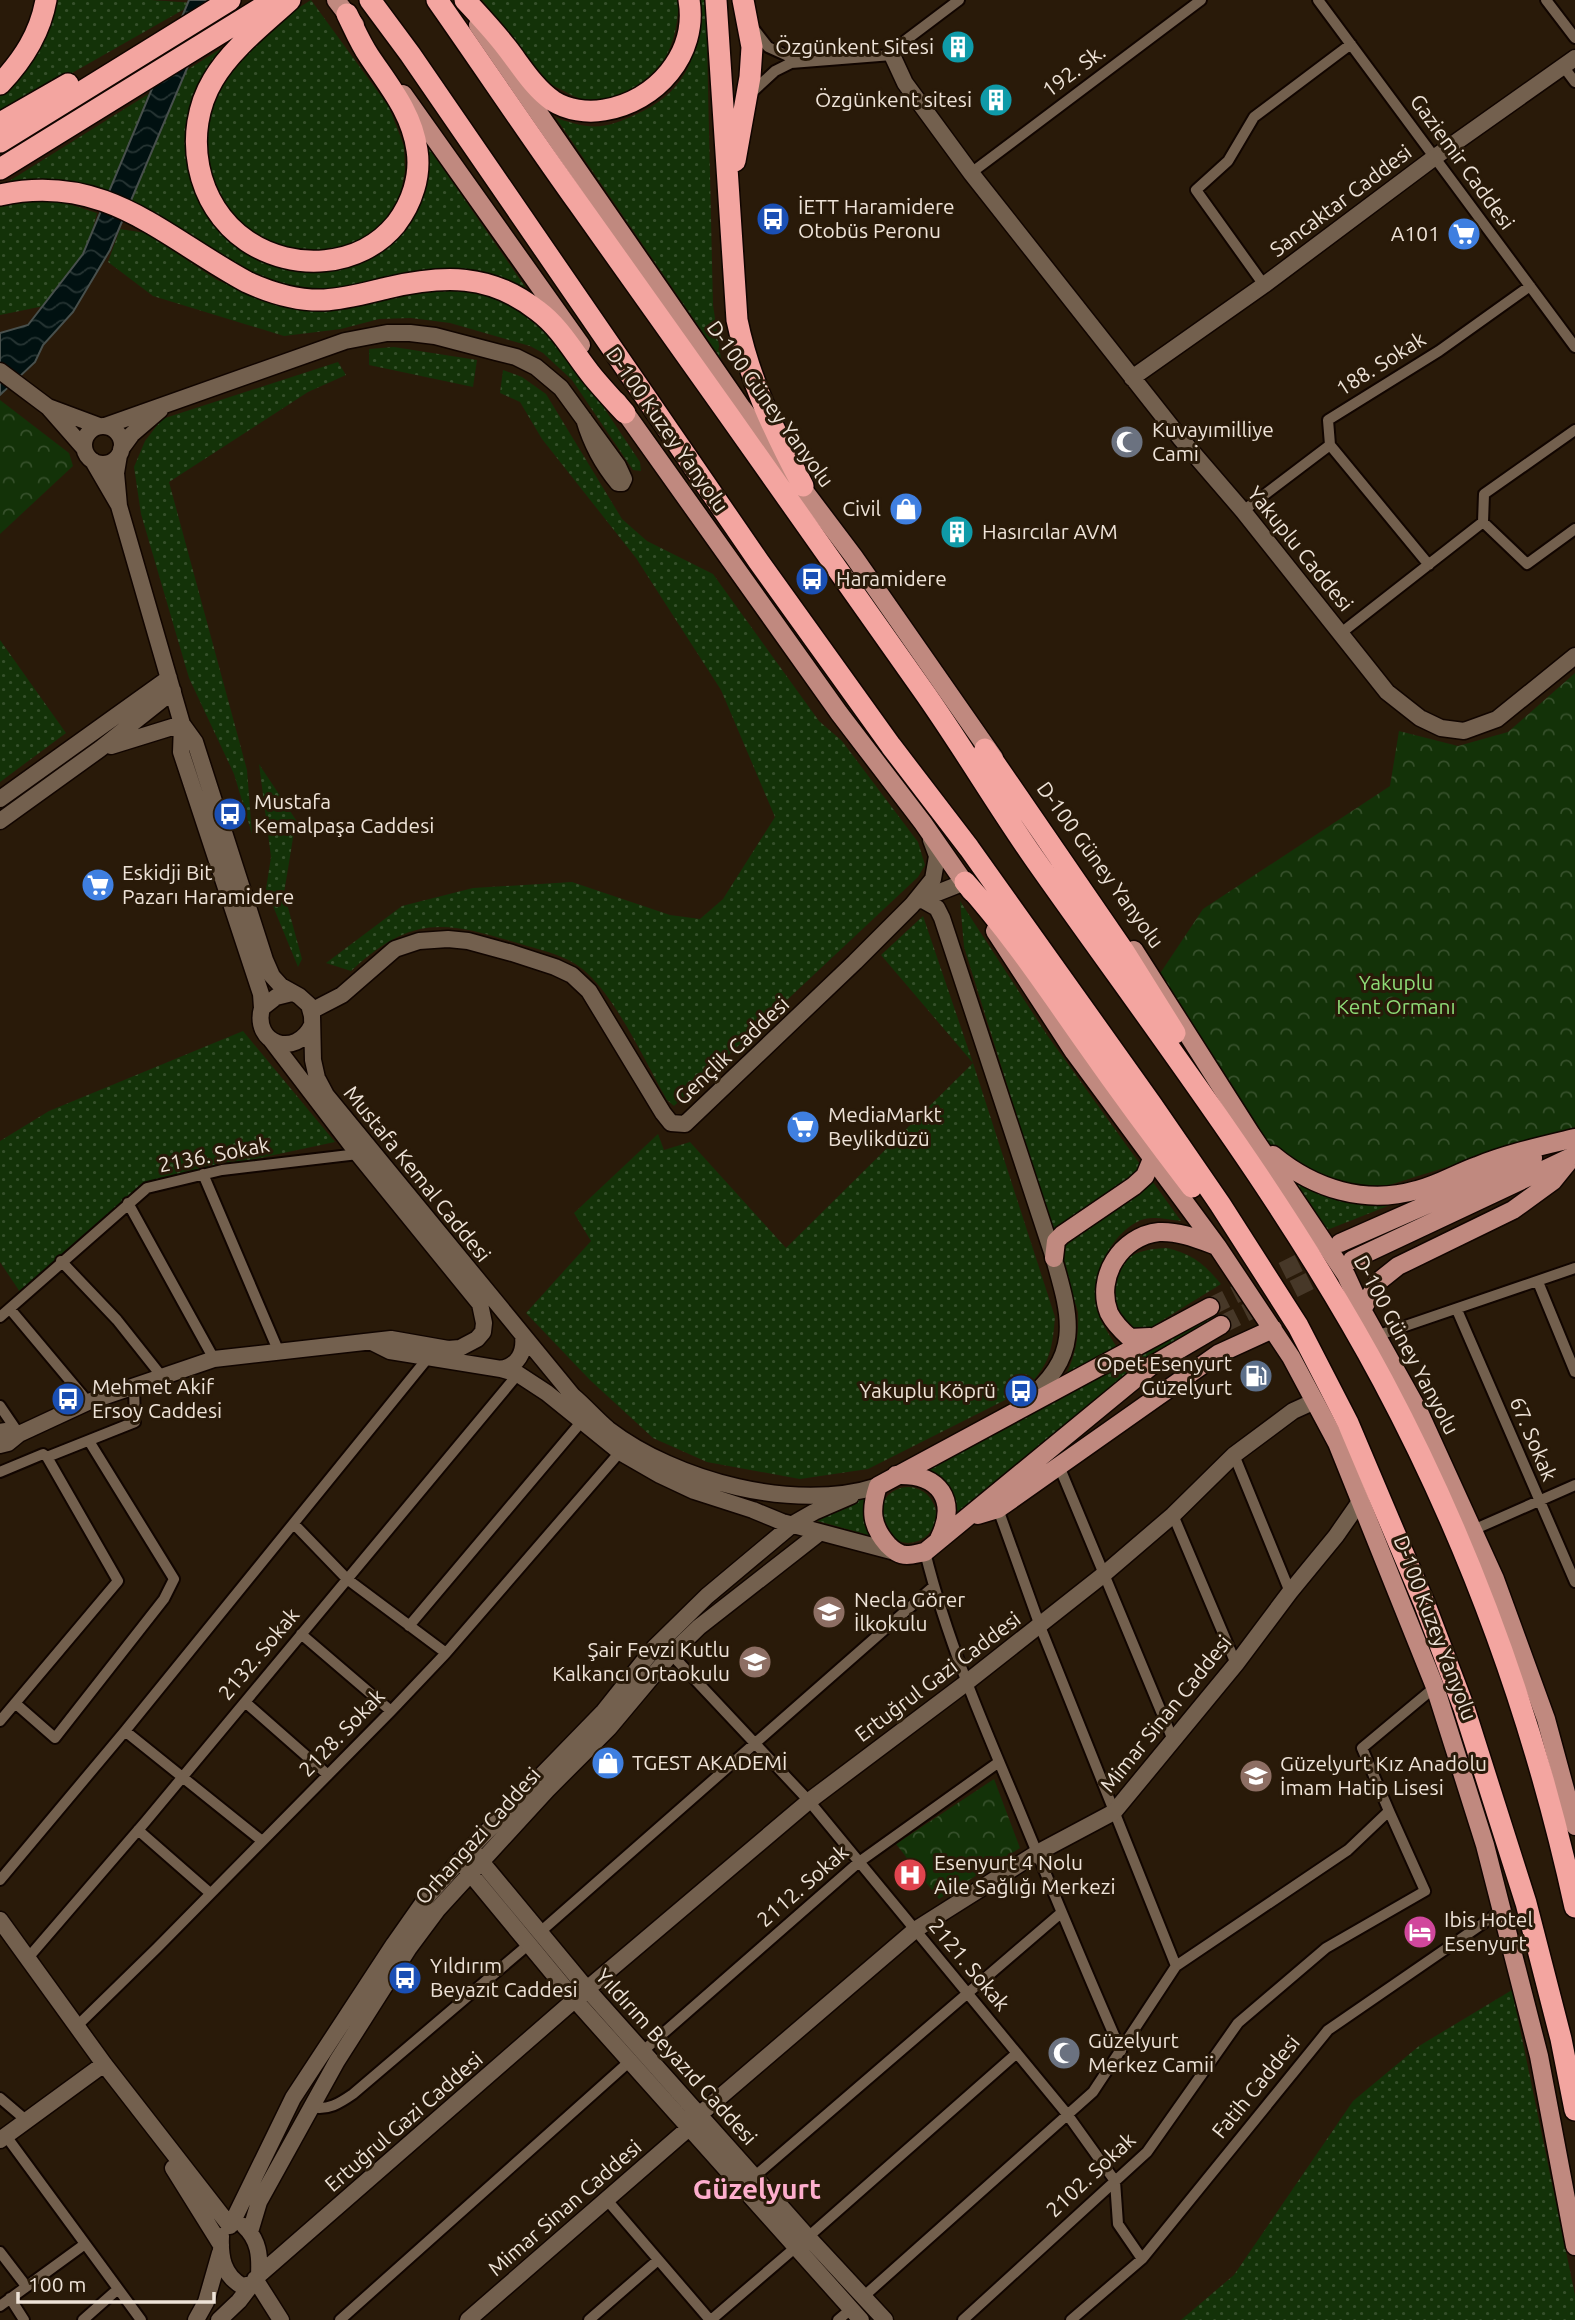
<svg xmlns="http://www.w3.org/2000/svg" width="1575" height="2320" viewBox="0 0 1575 2320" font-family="Ubuntu,sans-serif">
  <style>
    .grass { fill: url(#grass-dots); fill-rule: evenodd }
    .park { fill: url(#park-crowns) }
    .water { fill: url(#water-waves); stroke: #48504d; stroke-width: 2 }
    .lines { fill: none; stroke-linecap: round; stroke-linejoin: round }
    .primary-tunnel { stroke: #473828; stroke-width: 18; stroke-dasharray: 18 9; stroke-linecap: butt }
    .street-casing { stroke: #110500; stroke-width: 14 }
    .secondary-casing { stroke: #110500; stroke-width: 19 }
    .primary-casing { stroke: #110500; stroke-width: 21 }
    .highway-casing { stroke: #110500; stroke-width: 24 }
    .street { stroke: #73604e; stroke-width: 10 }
    .secondary { stroke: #73604e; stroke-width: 16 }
    .primary { stroke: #c0897f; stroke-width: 18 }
    .highway { stroke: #f3a5a0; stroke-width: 21 }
    .labels { text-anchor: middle; stroke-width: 6; stroke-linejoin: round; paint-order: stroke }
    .poi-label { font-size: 21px; fill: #eee3d8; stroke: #291a09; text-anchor: start }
    .street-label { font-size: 21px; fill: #eee3d8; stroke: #291a09 }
    .park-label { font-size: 21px; fill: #8edc77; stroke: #291a09 }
    .district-label { font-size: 28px; font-weight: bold; fill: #fdaecd; stroke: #291a09 }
  </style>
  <defs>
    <pattern id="grass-dots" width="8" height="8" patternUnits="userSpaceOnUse" patternTransform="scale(1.75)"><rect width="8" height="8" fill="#133208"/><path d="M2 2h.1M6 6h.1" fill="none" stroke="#36502b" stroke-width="1.8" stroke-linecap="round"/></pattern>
    <pattern id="park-crowns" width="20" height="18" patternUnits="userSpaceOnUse" patternTransform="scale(1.75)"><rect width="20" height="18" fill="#133208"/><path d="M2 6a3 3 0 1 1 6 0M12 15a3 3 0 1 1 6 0" fill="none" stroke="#36502b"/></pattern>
    <pattern id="water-waves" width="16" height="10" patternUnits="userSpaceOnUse" patternTransform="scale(1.75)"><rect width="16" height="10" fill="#011111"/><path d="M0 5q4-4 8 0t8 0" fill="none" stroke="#263433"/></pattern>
  </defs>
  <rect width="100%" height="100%" fill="#291a09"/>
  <path class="grass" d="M56 0H151L195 3 0 114V94C28 66 51 42 56 0Z
    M311 0 389 107 404 146 405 171 399 202 382 229 338 253 282 252 235 223 208 175 203 126 214 97 235 65 284 17Z
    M482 0H678C681 63 629 130 564 91 556 87 547 83 541 77 533 70 527 60 521 51 508 34 495 17 482 0Z
    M698 0H706L713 305 721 359 556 118C566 121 577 125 588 126 604 128 620 122 635 115 686 93 702 53 698 0Z
    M227 45 207 70 192 96 185 128 188 167 201 203 319 271 357 264 378 254 396 240 412 219 424 141 526 288 499 277 478 273 315 292 261 280 92 187C63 181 36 180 6 183ZM147 104 168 114 134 192 113 182Z
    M59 201 97 213 87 250 44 306 0 315V206L25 202Z
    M120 229 146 233 217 280 281 307 322 311 390 299 437 288 467 290 501 298 541 322 568 354 640 462 641 471 633 470 572 380 543 353 530 346 450 323 411 318 379 319 341 329 284 336 153 296 108 262Z
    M394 347 477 360 473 387 369 365V349Z
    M338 362 346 375 308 392 169 482 247 770 252 834 234 774 189 678 141 514 134 467 145 441 162 419Z
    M503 370 522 377 546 394 622 519 647 541 713 574 819 721 842 741 918 842 925 865 918 877 674 1106 667 1100C646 1063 617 1000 587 973 571 957 545 951 524 945 448 922 414 912 351 971L326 963 402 906 473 888 572 882 670 915 700 919 723 899 775 817 721 690 636 558 542 439 520 402 500 393Z
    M0 640 66 733 0 782Z
    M259 764 296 820 284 893 302 959 298 967 266 889 271 857Z
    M960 901 1047 1035 1181 1221C1169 1220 1150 1215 1139 1221 1109 1235 1087 1282 1098 1313 1102 1324 1110 1336 1116 1346L1066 1375C1076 1354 1079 1336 1078 1312L964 947Z
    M923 916 973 1063 1055 1317C1052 1353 1049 1366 1023 1391L868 1469 800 1479 707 1462 653 1438 590 1380 526 1313 591 1241 574 1213 658 1134 664 1150 690 1142 786 1248 973 1063 881 955Z
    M243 1031 335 1142 143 1183 20 1292 0 1262V1141L49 1111Z
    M1288 1179 1320 1194 1348 1201 1408 1198 1327 1230 1310 1203 1295 1190Z
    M1167 1248C1194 1255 1203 1263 1221 1284L1145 1331 1130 1330 1112 1309C1115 1267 1120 1250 1167 1248Z
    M1214 1312 1219 1320 1154 1353 956 1514C951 1488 949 1481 923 1471Z
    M880 1515a28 28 0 1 1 56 0a28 28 0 1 1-56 0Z
    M866 1496C863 1513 864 1521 872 1536L814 1520 837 1507Z
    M1512 1990 1575 2295V2320H1181L1234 2275 1353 2101 1419 2046Z"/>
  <path class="park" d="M0 400 69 453 73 466 0 534Z
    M1575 673V1127L1383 1187 1348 1184 1322 1177 1284 1157 1258 1133 1221 1070 1159 975 1203 909 1390 786 1399 731 1458 746 1508 732Z
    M994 1779 1020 1848 939 1899 896 1844Z"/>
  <path class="water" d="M189 0H216L110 250 73 312 43 345 35 362 0 395V333L28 325 83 254Z"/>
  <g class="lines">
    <path class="primary-tunnel" d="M1210 1307 1321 1252
      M1221 1325 1334 1269"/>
    <defs>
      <path id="street" d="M1318 0 1575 347
        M1546 0 1575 38
        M754 29 768 47 799 61
        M1563 66 1575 82
        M749 95 775 71 791 63 892 55 902 43 959 0
        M971 173 1201 0
        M1264 285 1196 190 1228 161 1254 117 1351 44
        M1330 445 1429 565
        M1243 511 1330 445 1328 420 1439 351 1530 286
        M1483 522 1527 564 1575 529
        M1341 633 1483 522 1484 494 1575 430
        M203 1174 278 1350
        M128 1203 214 1359
        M61 1261 117 1320 163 1378
        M1538 1282 1575 1372
        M10 1309 88 1402
        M1457 1310 1575 1582
        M0 1317 147 1188 222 1170 358 1154
        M1376 1336 1575 1268
        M0 1406 19 1434
        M1234 1455 1290 1592
        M47 1457 135 1422 134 1387
        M1059 1466 1173 1740
        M0 1472 43 1454 47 1457 118 1581 0 1721
        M998 1509 1040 1626 1176 1966
        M1173 1515 1236 1664
        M294 1524 347 1579 446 1653
        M1473 1530 1575 1485
        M925 1552C946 1637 980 1717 1014 1797 1049 1882 1084 1967 1121 2051
        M409 1626 582 1421
        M301 1634 391 1711
        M671 1654 809 1801 1067 2114 1115 2181 1118 2224 1142 2259
        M245 1702 328 1775
        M15 1703 55 1738 164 1599 174 1579 89 1441
        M125 1731 262 1841
        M138 1830 210 1893
        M0 1880 125 1731 427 1359
        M539 1933 933 1587
        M28 1958 146 1821 518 1374
        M76 2027 157 1948 391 1711 446 1653 620 1452
        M643 2051 859 1862 999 1762
        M0 2098 27 2121
        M311 2107C328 2111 340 2103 353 2094L528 1945
        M6 2136 141 2320
        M755 2176 1061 1913
        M607 2200 710 2320
        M808 2237 1017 2053
        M0 2252 26 2286
        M863 2297 1093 2092 1176 1966 1348 1850 1389 1811 1362 1748 1435 1687
        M10 2298 24 2320
        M0 2306 85 2244
        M83 2320 118 2289
        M340 2320 630 2061
        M589 2320 658 2260
        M711 2320 796 2247
        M838 2320 851 2309
        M963 2320 1147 2152 1238 2023 1326 1948 1425 1891 1389 1811
        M1071 2320 1142 2259 1328 2030 1501 1911"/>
      <path id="secondary" d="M892 55 905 83 971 173 1181 439 1243 511 1387 692 1420 718 1441 728 1464 731 1497 719 1575 656
        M0 371 48 407 84 448
        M1132 378 1264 285 1435 157 1575 58
        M48 407 99 426
        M105 426 345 341 387 333H410L435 336 496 352 516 357 536 367 561 388 618 466 624 479 622 483H618C602 464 591 443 584 419
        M84 445a19 19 0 1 1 38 0a19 19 0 1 1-38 0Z
        M121 449 132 434 160 410
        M119 455 116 473 119 506 182 724 181 752 261 994 262 1008
        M93 461 118 504
        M182 724 195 742 265 960 272 976 281 986 299 996 309 1005 312 1016 313 1060 317 1078 326 1095 573 1396C585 1406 596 1419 608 1429 676 1481 795 1513 878 1486
        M111 746 182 724
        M0 799 169 678
        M0 821 100 749 173 691
        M921 899 937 908 942 918 1052 1252C1071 1318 1084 1355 1023 1403
        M917 901 965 882
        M292 993 276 997 262 1008C252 1044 296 1059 312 1025
        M311 1011 342 995 395 949 419 941 448 939 468 941 512 953 555 967 572 975 589 991 663 1113 671 1123 685 1124 855 962 912 905 933 879 937 856 931 840
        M372 1342 390 1351 501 1369C518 1366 525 1352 523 1336
        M501 1369 518 1374 547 1393 620 1452 660 1475 694 1491 753 1510 782 1522 895 1552
        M0 1432 5 1431 19 1434
        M0 1445 8 1443 19 1434 88 1402 214 1359 391 1339 448 1349 460 1348 477 1339 483 1332 484 1323 480 1304 358 1154 271 1040
        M475 1854 587 1989 808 2237 885 2320
        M464 1866 575 2000 861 2320
        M0 1920 104 2064 230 2226
        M0 2140 104 2064
        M173 2168 221 2245
        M231 2225 293 2098 394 1944 427 1897 470 1849 604 1711 655 1647 707 1596 793 1524 814 1512 851 1496
        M244 2226C259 2240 260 2256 259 2275
        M250 2232 259 2202 337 2061 409 1948 438 1909 547 1790 609 1728 671 1654 699 1627 818 1534
        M221 2236C220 2257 223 2275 242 2286L251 2284
        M255 2279 281 2320
        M196 2320 206 2302 220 2253
        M219 2320 239 2301 259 2275 587 1989 809 1801 966 1683 1103 1575 1173 1515 1234 1455 1293 1411 1315 1401
        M468 2320 690 2127 699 2115 915 1930 1037 1853 1114 1812 1236 1664 1290 1592 1336 1536 1361 1500"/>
      <path id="primary" d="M336 0 355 25
        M478 25 742 408 854 557 994 758
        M403 94 581 345
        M617 401 839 713 923 823 971 892
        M995 931 1074 1052 1217 1246 1291 1357 1337 1443 1435 1687 1485 1845 1539 2056 1575 2246
        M1134 950 1251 1134 1346 1275 1362 1310 1419 1412 1495 1579 1546 1719 1575 1826
        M1273 1155C1314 1189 1365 1205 1417 1190 1438 1185 1457 1173 1477 1166 1509 1153 1542 1146 1575 1138
        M1340 1243 1533 1158
        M1054 1258 1056 1241 1062 1235 1134 1186 1145 1176 1152 1159
        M1352 1260 1569 1158
        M1210 1307 878 1486C870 1510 871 1526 888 1545 894 1551 899 1555 907 1555 913 1555 919 1553 925 1552L1151 1366 1221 1325
        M1362 1310 1378 1282 1398 1266 1513 1210 1553 1181 1573 1156
        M1150 1337 1130 1338C1121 1330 1114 1323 1109 1313 1095 1277 1121 1236 1159 1232 1179 1231 1198 1239 1217 1246
        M896 1475C940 1473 958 1500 939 1539
        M978 1515 998 1509 1218 1354 1273 1329"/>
      <path id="highway" d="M290 0C264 24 231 49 213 80 182 132 195 206 247 241 293 272 360 268 396 224 412 203 421 176 417 150 412 113 389 86 369 56 360 43 354 28 347 14
        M370 0 410 54 759 562 891 746 969 848 1152 1105 1220 1204 1298 1326 1348 1423 1425 1605 1464 1708 1526 1903 1561 2039 1575 2110
        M437 0C484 67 530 136 578 203 693 365 808 526 922 689 961 744 995 802 1034 858 1154 1029 1284 1196 1383 1381 1471 1546 1535 1724 1575 1907
        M465 0C480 16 494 31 507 48 521 66 534 88 553 101 567 110 587 113 604 110 656 102 698 54 689 0
        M716 0 737 320C749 379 775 434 803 486
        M0 84C23 60 40 34 46 0
        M0 123 68 84
        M0 142 230 0
        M735 161 750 77 752 47 743 0
        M0 169 274 0
        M0 195C105 172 162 236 247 282 271 293 297 301 324 300 345 299 366 293 387 288 443 275 490 273 538 311 561 328 575 355 593 377 603 389 614 401 625 413
        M985 749 1125 953 1175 1033
        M965 882C1010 932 1046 986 1084 1040 1119 1090 1155 1139 1192 1187"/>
    </defs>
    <use href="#street" class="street-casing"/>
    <use href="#secondary" class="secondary-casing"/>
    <use href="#primary" class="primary-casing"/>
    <use href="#highway" class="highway-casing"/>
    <use href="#street" class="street"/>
    <use href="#secondary" class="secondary"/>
    <use href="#primary" class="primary"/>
    <use href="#highway" class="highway"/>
  </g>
  <defs>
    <symbol id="building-disc" viewBox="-11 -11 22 22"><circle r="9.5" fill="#0f9aa8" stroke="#291a09"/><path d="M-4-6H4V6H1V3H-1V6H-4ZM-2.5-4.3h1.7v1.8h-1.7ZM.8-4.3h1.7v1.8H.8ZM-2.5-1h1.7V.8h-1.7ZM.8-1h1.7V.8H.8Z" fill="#fff"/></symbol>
    <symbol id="bus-disc" viewBox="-11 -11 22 22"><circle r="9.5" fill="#1a4fb4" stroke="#291a09"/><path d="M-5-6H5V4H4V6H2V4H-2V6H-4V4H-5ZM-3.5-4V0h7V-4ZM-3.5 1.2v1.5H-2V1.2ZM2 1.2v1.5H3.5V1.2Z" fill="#fff"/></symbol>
    <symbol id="supermarket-disc" viewBox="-11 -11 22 22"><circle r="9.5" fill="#3f7fe0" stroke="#291a09"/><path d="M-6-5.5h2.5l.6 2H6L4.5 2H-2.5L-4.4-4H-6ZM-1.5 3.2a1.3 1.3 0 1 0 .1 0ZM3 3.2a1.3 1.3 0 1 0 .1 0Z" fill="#fff"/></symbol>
    <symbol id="mosque-disc" viewBox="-11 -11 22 22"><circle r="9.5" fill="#6b7280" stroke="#291a09"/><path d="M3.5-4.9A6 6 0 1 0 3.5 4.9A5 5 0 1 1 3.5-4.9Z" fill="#fff"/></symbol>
    <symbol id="shop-disc" viewBox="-11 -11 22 22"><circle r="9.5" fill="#3f7fe0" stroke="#291a09"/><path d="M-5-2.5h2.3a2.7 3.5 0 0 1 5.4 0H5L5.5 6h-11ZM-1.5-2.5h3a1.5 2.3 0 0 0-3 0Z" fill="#fff"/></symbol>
    <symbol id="fuel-disc" viewBox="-11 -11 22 22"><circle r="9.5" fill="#5c6f8a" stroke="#291a09"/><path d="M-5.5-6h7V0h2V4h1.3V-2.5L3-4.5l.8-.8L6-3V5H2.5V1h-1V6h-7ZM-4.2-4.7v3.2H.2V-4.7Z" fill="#fff"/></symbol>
    <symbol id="school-disc" viewBox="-11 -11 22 22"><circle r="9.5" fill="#8d6e63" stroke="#291a09"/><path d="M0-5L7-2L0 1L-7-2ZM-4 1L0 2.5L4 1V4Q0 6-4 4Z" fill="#fff"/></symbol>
    <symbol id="hospital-disc" viewBox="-11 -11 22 22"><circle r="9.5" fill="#e0444e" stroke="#291a09"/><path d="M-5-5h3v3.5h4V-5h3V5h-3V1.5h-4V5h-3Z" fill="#fff"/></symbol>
    <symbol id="hotel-disc" viewBox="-11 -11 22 22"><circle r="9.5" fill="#d1479c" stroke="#291a09"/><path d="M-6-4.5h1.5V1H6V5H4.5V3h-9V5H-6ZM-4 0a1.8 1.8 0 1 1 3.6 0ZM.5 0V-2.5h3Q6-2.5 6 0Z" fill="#fff"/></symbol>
  </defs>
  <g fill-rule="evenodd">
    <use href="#building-disc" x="939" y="28" width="38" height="38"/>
    <use href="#building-disc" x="977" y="81" width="38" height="38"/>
    <use href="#bus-disc" x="754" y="200" width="38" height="38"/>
    <use href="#supermarket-disc" x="1445" y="215" width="38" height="38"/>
    <use href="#mosque-disc" x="1108" y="423" width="38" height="38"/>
    <use href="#shop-disc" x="887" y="490" width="38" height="38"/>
    <use href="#building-disc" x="938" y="513" width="38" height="38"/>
    <use href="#bus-disc" x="793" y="560" width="38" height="38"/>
    <use href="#bus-disc" x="211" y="795" width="38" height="38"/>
    <use href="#supermarket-disc" x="79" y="866" width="38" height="38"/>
    <use href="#supermarket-disc" x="784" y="1108" width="38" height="38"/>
    <use href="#fuel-disc" x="1237" y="1357" width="38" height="38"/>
    <use href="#bus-disc" x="1002" y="1372" width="38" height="38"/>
    <use href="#bus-disc" x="49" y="1380" width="38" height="38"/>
    <use href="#school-disc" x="810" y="1593" width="38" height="38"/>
    <use href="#school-disc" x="736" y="1643" width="38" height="38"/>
    <use href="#shop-disc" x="589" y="1744" width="38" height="38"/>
    <use href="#school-disc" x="1237" y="1757" width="38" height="38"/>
    <use href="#hospital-disc" x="891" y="1856" width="38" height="38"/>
    <use href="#hotel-disc" x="1401" y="1913" width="38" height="38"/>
    <use href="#bus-disc" x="386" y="1959" width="38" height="38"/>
    <use href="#mosque-disc" x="1045" y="2034" width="38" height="38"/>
  </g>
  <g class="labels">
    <g class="poi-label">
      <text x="934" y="54" text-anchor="end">Özgünkent Sitesi</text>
      <text x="972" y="107" text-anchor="end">Özgünkent sitesi</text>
      <text x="798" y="214">İETT Haramidere<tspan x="798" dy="24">Otobüs Peronu</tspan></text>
      <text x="1440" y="241" text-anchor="end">A101</text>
      <text x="1152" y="437">Kuvayımilliye<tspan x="1152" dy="24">Cami</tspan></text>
      <text x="881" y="516" text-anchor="end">Civil</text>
      <text x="982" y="539">Hasırcılar AVM</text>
      <text x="836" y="586">Haramidere</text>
      <text x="254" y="809">Mustafa<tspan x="254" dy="24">Kemalpaşa Caddesi</tspan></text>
      <text x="122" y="880">Eskidji Bit<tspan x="122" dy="24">Pazarı Haramidere</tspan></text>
      <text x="828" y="1122">MediaMarkt<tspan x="828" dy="24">Beylikdüzü</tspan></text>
      <text x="1232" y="1371" text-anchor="end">Opet Esenyurt<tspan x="1232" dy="24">Güzelyurt</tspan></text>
      <text x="92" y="1394">Mehmet Akif<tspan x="92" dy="24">Ersoy Caddesi</tspan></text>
      <text x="996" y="1398" text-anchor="end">Yakuplu Köprü</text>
      <text x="854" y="1607">Necla Görer<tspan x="854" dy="24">İlkokulu</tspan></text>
      <text x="730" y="1657" text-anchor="end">Şair Fevzi Kutlu<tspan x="730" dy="24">Kalkancı Ortaokulu</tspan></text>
      <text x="632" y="1770">TGEST AKADEMİ</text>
      <text x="1280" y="1771">Güzelyurt Kız Anadolu<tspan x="1280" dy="24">İmam Hatip Lisesi</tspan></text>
      <text x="934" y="1870">Esenyurt 4 Nolu<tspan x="934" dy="24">Aile Sağlığı Merkezi</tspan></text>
      <text x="1444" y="1927">Ibis Hotel<tspan x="1444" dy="24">Esenyurt</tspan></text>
      <text x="430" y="1973">Yıldırım<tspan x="430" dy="24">Beyazıt Caddesi</tspan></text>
      <text x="1088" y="2048">Güzelyurt<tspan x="1088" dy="24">Merkez Camii</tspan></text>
    </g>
    <g class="street-label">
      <text transform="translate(1074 71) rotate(-37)" y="7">192. Sk.</text>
      <text transform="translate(1462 162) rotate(54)" y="7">Gaziemir Caddesi</text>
      <text transform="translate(1341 201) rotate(-37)" y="7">Sancaktar Caddesi</text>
      <text transform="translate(1381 364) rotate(-32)" y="7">188. Sokak</text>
      <text transform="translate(770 404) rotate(54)" y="7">D-100 Güney Yanyolu</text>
      <text transform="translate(667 430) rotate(55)" y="7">D-100 Kuzey Yanyolu</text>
      <text transform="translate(1300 549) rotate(51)" y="7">Yakuplu Caddesi</text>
      <text transform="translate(1100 865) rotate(54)" y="7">D-100 Güney Yanyolu</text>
      <text transform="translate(732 1051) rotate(-43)" y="7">Gençlik Caddesi</text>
      <text transform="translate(214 1155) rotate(-11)" y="7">2136. Sokak</text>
      <text transform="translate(417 1174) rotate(51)" y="7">Mustafa Kemal Caddesi</text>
      <text transform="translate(1406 1345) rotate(62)" y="7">D-100 Güney Yanyolu</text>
      <text transform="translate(1533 1439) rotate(67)" y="7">67. Sokak</text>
      <text transform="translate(1435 1628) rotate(69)" y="7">D-100 Kuzey Yanyolu</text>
      <text transform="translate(259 1654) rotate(-50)" y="7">2132. Sokak</text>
      <text transform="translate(938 1677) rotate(-37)" y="7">Ertuğrul Gazi Caddesi</text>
      <text transform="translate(1166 1714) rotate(-51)" y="7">Mimar Sinan Caddesi</text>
      <text transform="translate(342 1733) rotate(-46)" y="7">2128. Sokak</text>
      <text transform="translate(478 1836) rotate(-48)" y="7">Orhangazi Caddesi</text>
      <text transform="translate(803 1886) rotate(-41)" y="7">2112. Sokak</text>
      <text transform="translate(969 1965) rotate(50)" y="7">2121. Sokak</text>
      <text transform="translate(676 2057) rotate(48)" y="7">Yıldırım Beyazıd Caddesi</text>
      <text transform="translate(1256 2087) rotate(-51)" y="7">Fatih Caddesi</text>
      <text transform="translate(404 2122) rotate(-41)" y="7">Ertuğrul Gazi Caddesi</text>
      <text transform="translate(1091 2175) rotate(-43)" y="7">2102. Sokak</text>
      <text transform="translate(565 2208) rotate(-41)" y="7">Mimar Sinan Caddesi</text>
    </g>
    <g class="park-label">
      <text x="1396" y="990">Yakuplu<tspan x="1396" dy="24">Kent Ormanı</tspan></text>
    </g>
    <g class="district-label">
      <text x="757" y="2199">Güzelyurt</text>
    </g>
  </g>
  <path d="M18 2292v10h196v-10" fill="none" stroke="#eee3d8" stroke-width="3.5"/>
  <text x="28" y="2292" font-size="21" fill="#eee3d8" stroke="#291a09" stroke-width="5" paint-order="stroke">100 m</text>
</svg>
